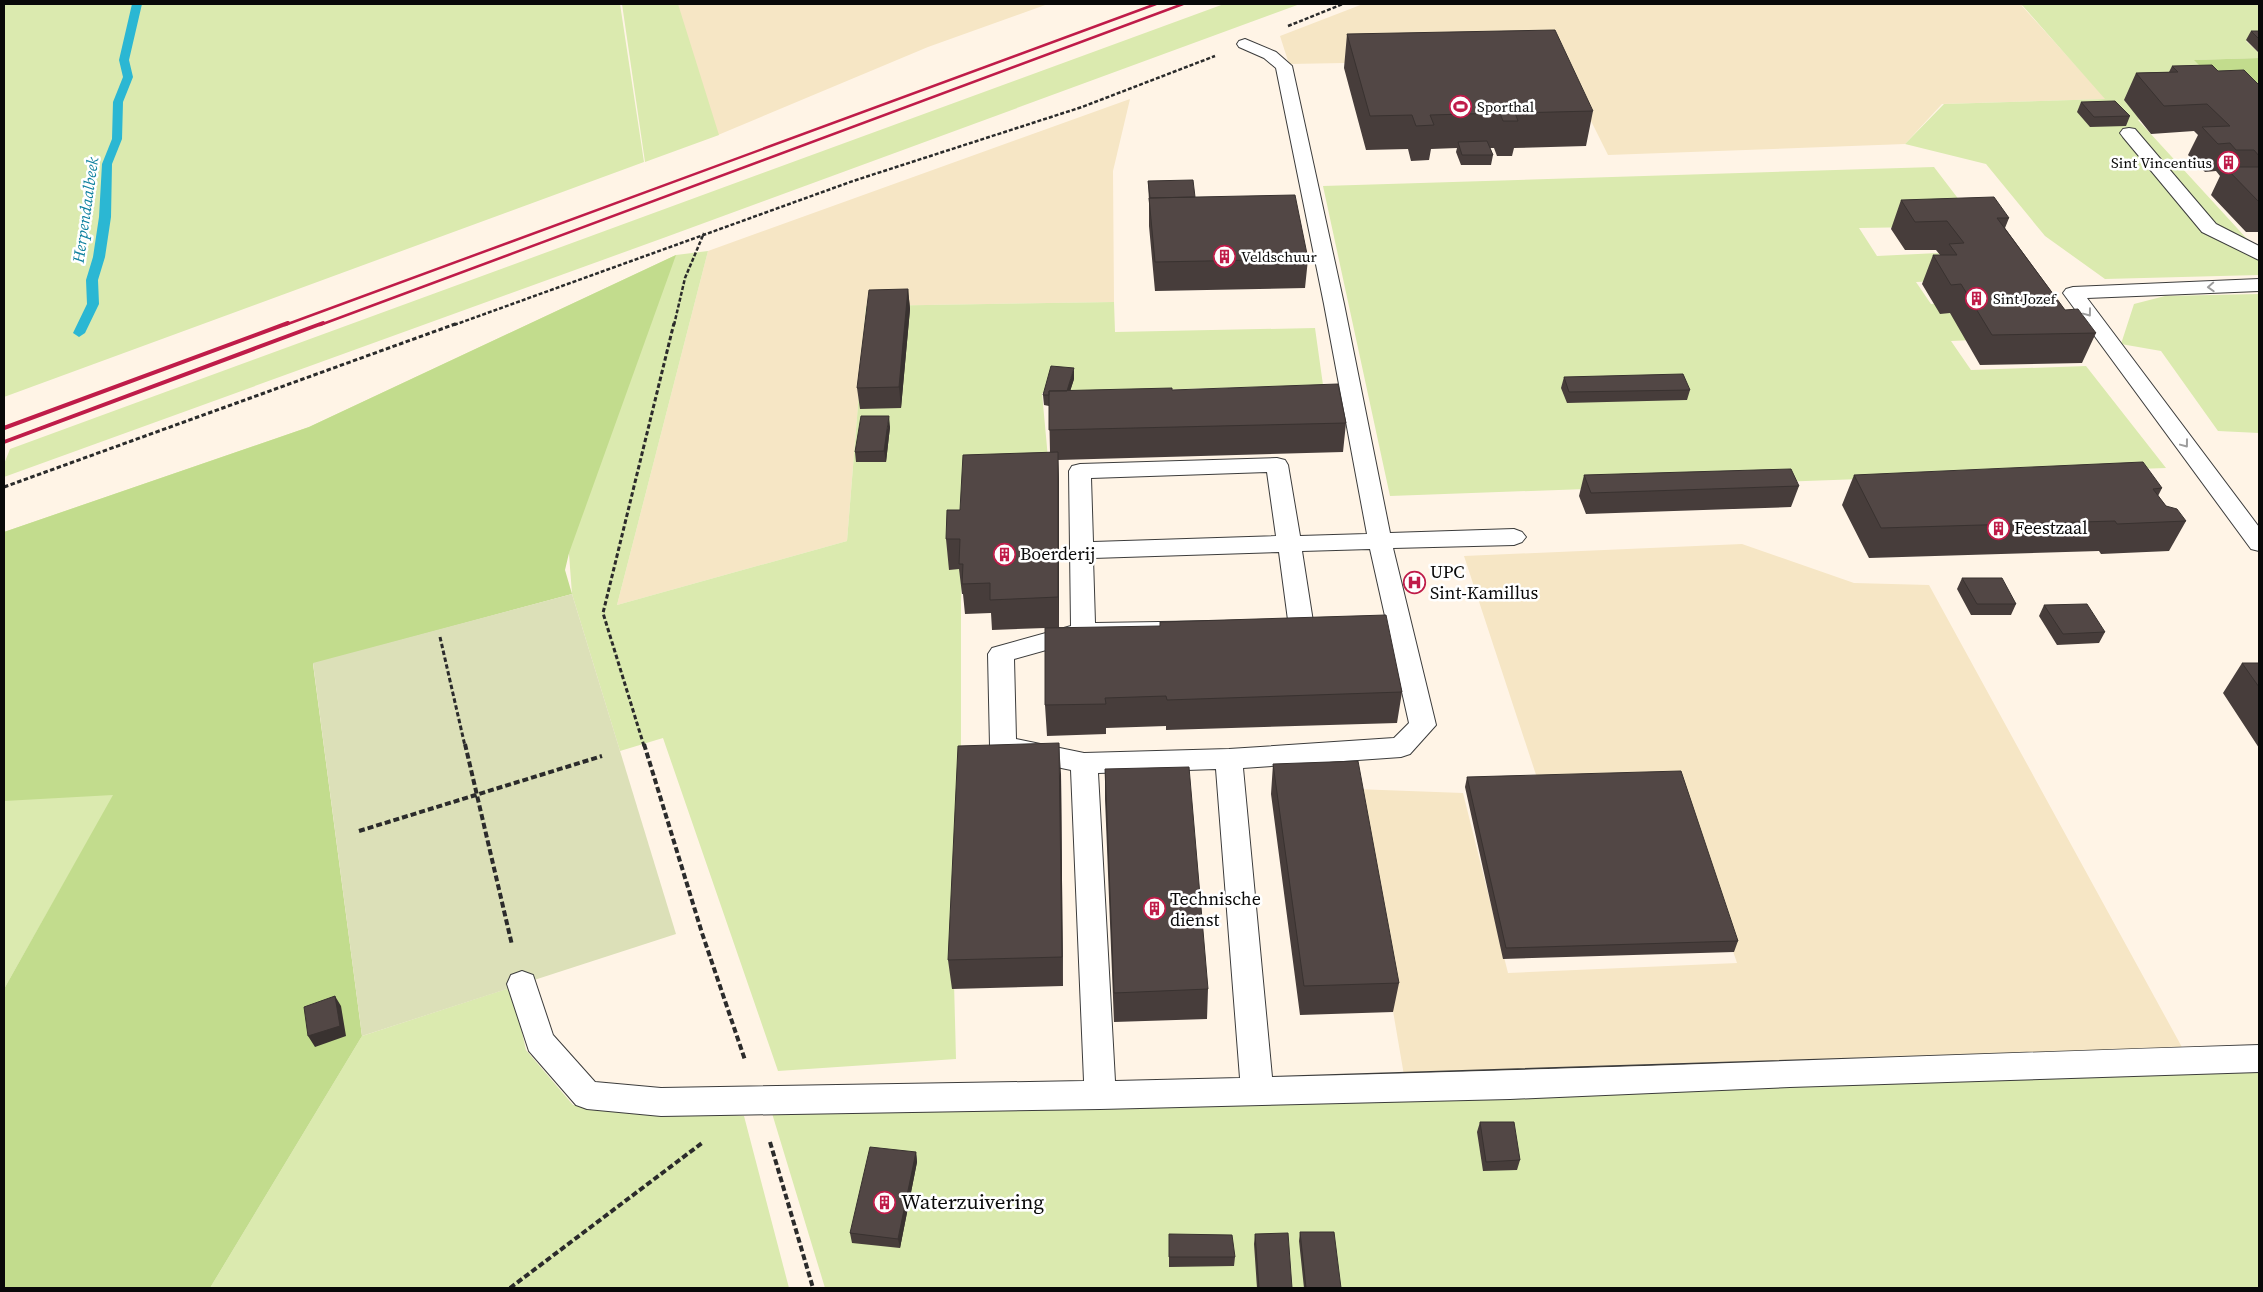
<svg xmlns="http://www.w3.org/2000/svg" width="2263" height="1292" viewBox="0 0 2263 1292" font-family="'Source Serif 4',serif">
  <style>
    .farmland { fill: #f6e6c5 }
    .green { fill: #dbeaaf }
    .forest { fill: #c2dc8d }
    .cemetery { fill: #dce0b8 }
    .lines { fill: none; stroke-linecap: round; stroke-linejoin: round }
    .stream { fill: #2bb7d3; fill-rule: evenodd }
    .service-casing { stroke: #3c3c3c; stroke-width: 2 }
    .path-far2 { stroke: #2b2b2b; stroke-width: 2.5; stroke-dasharray: 4 2; stroke-linecap: butt }
    .path-far1 { stroke: #2b2b2b; stroke-width: 3; stroke-dasharray: 4.5 2.5; stroke-linecap: butt }
    .path { stroke: #2b2b2b; stroke-width: 4; stroke-dasharray: 6 3; stroke-linecap: butt }
    .service { fill: #fff; fill-rule: evenodd }
    .rail-far1 { stroke: #bf1c49; stroke-width: 2.5 }
    .rail { stroke: #bf1c49; stroke-width: 4 }
    .wall { fill: #473d3b }
    .shaded-wall { fill: #393230 }
    .building { fill: #524745; stroke: #393230 }
    .oneway { stroke: #9d9d9d }
    .labels { text-anchor: middle; stroke-width: 5; stroke-linejoin: round; paint-order: stroke }
    .far-poi-label { font-size: 15px; fill: #090909; stroke: #fff; text-anchor: start }
    .far-water-label { font-size: 16px; font-style: italic; fill: #0f819f; stroke: #fff }
    .poi-label { font-size: 18px; fill: #090909; stroke: #fff; text-anchor: start }
    .near-poi-label { font-size: 21px; fill: #090909; stroke: #fff; text-anchor: start }
  </style>
  <rect width="100%" height="100%" fill="#fff4e6"/>
  <path class="farmland" d="M677 4H1048L928 47 718 135Z
    M1363 4H2129L2022 6 2106 99 1942 104 1905 144 1608 155 1560 59 1289 64 1280 36Z
    M1130 99 1113 171 1114 302 866 306 847 541 617 605 708 251Z
    M1742 544 1854 583 1929 585 2189 1060 1406 1087 1355 789 1463 793 1508 973 1737 963 1676 783 1541 790 1464 556Z"/>
  <path class="green" d="M4 4H620L644 162 4 397Z
    M622 4H678L719 135 645 162Z
    M1224 4H1300L666 237 4 477V464L10 449Z
    M2129 4H2259V40L2246 41 2259 53V58L2195 60 2231 97 2124 100 2140 119 2138 120 2259 252V275L2105 279 2045 236 1986 164 1905 144 1944 104 2105 99 2022 5Z
    M1934 167 1979 226 1859 228 1877 256 1938 253 1950 270 1941 281 1916 282 1931 304 1969 302 1996 339 1951 341 1971 370 2086 366 2166 468 1390 496 1323 186Z
    M708 251 617 605 847 541 866 306 1114 302 1115 332 1315 328 1323 385 1042 393 1050 480 966 483 961 602V776L954 982 956 1059 778 1071 663 738 620 751 572 594 569 554 229 592 4 989V532L309 427 676 255Z
    M2259 294V433L2218 431 2161 351 2121 344 2134 304 2165 296Z
    M512 987 526 1050 573 1105 744 1116 789 1288H210L362 1036Z
    M2259 1070V1288H825L771 1110Z"/>
  <path class="forest" d="M2259 58V120L2231 97 2194 60Z
    M676 255 569 553 565 570 572 594 313 664 362 1036 210 1288H4V989L113 795 4 801V532L309 427Z"/>
  <path class="cemetery" d="M572 594 676 934 362 1036 313 663Z"/>
  <g class="lines">
    <path class="stream" d="M132 4H142L129 60 133 77 123 102 122 139 112 164 111 217 105 257 98 280 99 304 85 333 79 337 73 333 87 304 86 280 93 257 99 217 102 164 112 139 113 102 123 77 119 60Z"/>
    <defs>
      <path id="service" d="M1245 39 1276 52 1292 66 1344 304 1390 533 1514 529 1522 532 1526 537 1522 542 1514 545 1393 548 1436 725 1410 754 1401 757 1243 768 1272 1077C1601 1069 1930 1055 2259 1045V1072L1790 1087 1510 1099 1100 1109 661 1116 587 1109 576 1105 529 1051 507 984 511 975 522 971 533 975 553 1035 595 1082 661 1088 1084 1081 1071 770 1003 756 994 753 990 746 988 654 992 648 1071 626 1069 471 1072 466 1080 464 1277 458 1285 460 1288 465 1300 536 1367 534 1324 304 1276 68 1264 58 1239 47 1237 44 1239 41ZM1267 472 1276 536 1093 542 1091 478ZM1370 549 1409 723 1394 738 1229 749 1084 753 1016 739 1014 659 1082 640 1302 637 1311 634 1314 628 1302 551ZM1279 552 1288 620 1095 623 1093 558ZM1216 769 1240 1078 1115 1081 1098 773Z
        M2129 128 2135 129 2216 224 2259 246V260L2202 232 2123 137 2120 133 2123 129Z
        M2259 279V291L2087 298 2259 527V551L2251 549 2063 293 2066 289 2073 287Z"/>
    </defs>
    <use href="#service" class="service-casing"/>
    <path class="path-far2" d="M1288 26 1343 4
      M454 325 853 181 1082 107 1215 56
      M674 325 685 278 704 233"/>
    <path class="path-far1" d="M4 487 458 323
      M440 637 465 746
      M644 746 603 613 674 323"/>
    <path class="path" d="M465 744 512 945
      M644 744 702 933 745 1060
      M359 831 602 756
      M770 1142 813 1288
      M510 1288 702 1143"/>
    <use href="#service" class="service"/>
    <path class="rail-far1" d="M285 325 1156 4
      M320 325 1183 4"/>
    <path class="rail" d="M4 428 288 323
      M4 442 323 323"/>
  </g>
  <path class="wall" d="M2251 31H2259V53L2246 40Z
    M1347 34 1593 111 1586 146 1514 148 1512 156H1497L1494 148H1490L1493 155 1491 165H1461L1456 152 1457 148 1431 149 1429 160 1411 161 1408 149 1366 150 1344 68Z
    M2172 66 2218 71 2259 85V232H2246L2211 195 2220 176 2216 171 2205 172 2188 155 2198 135 2194 131 2151 134 2124 100 2136 73 2169 72Z
    M2081 102 2130 116 2126 126 2090 127 2077 112Z
    M1148 181 1195 197 1308 259 1305 288 1155 291 1149 226V202Z
    M1901 200 2009 218 2005 228 2065 310 2096 333 2082 363 1980 365 1950 313 1940 314 1922 284 1933 255H1940L1936 250H1905L1891 229Z
    M908 289 910 309 901 408 860 409 857 388Z
    M1564 377 1690 390 1687 400 1567 403 1561 388Z
    M1074 379 1070 391 1172 390 1346 423 1343 452 1058 460 1059 482V627L1402 692 1397 723 1166 730V726L1106 728V734L1047 736 1045 705V628L992 630 991 613 965 614 963 594H962L959 569 949 570 946 539 960 510 1050 452 1049 406 1044 405 1043 395Z
    M890 427 886 462H856L855 452Z
    M1584 475 1799 486 1791 507 1586 514 1579 496Z
    M1854 475 2162 488 2158 496 2166 506 2186 521 2169 551 2101 554 2099 551 1869 558 1842 505Z
    M1962 578 2016 604 2011 615H1971L1957 589Z
    M2044 605 2105 632 2099 643 2057 645 2039 616Z
    M2242 663H2259V748L2223 693Z
    M1273 764 1399 983 1393 1012 1300 1015 1271 794Z
    M1105 769 1208 989 1207 1019 1114 1022 1105 799Z
    M1061 774 1063 986 952 989 948 960Z
    M1467 777 1738 941 1734 952 1503 959 1465 787Z
    M1480 1122 1520 1160 1517 1170 1483 1171 1477 1132Z
    M916 1152 917 1162 900 1248 852 1243 850 1233Z
    M1300 1232 1341 1288H1304L1299 1241Z
    M1169 1234 1235 1257 1234 1266 1169 1267Z
    M1255 1234 1292 1288H1257L1254 1244Z"/>
  <path class="shaded-wall" d="M908 289 910 309 901 408 899 387Z
    M1074 368V379L1065 407V397Z
    M889 416 890 427 886 462 884 451Z
    M1058 452 1059 482V628L1058 597Z
    M1059 743 1061 774 1063 986 1062 957Z
    M335 996 341 1006 346 1036 315 1047 308 1036Z
    M916 1152 917 1162 900 1248 898 1239Z"/>
  <path class="building" d="M1555 30 1593 111 1515 113 1518 121H1503L1500 113 1430 115 1434 125 1416 126 1412 115 1370 116 1347 34Z
    M2251 31H2259V39Z
    M2212 65 2218 71 2244 70 2259 85V156L2254 150H2236L2230 143 2218 144 2202 127 2230 126 2207 104 2164 106 2136 73 2178 72 2172 66Z
    M2115 101 2130 116 2094 117 2081 102Z
    M1487 141 1493 155H1462L1458 142Z
    M2225 167H2259V202Z
    M1193 180 1195 197 1150 198 1148 181Z
    M1295 195 1308 259 1155 262 1149 198Z
    M1994 197 2009 218H1997L2065 310 2078 309 2096 333 1992 335 1961 284 1951 285 1933 255H1957L1949 244 1964 243 1947 221 1915 222 1901 200Z
    M908 289 899 387 857 388 869 290Z
    M1051 366 1074 368 1067 391H1049V395H1043Z
    M1683 374 1690 390 1569 392 1564 377Z
    M1338 384 1346 423 1049 430V391L1172 388V390Z
    M861 416H889L884 451 855 452Z
    M1058 452V597L990 600V583L962 584 963 564H959L960 539H946L947 510H960L963 455Z
    M2143 462 2162 488 2153 489 2166 506 2177 509 2186 521 2117 524 2115 521 1881 528 1854 475Z
    M1791 469 1799 486 1591 493 1584 475Z
    M1962 578H2002L2016 604H1977Z
    M2087 604 2105 632 2063 634 2044 605Z
    M1386 615 1402 692 1167 700 1166 696 1105 698 1106 704 1045 705V628L1160 626V622Z
    M2242 663H2259V687Z
    M1059 743 1062 957 948 960 958 746Z
    M1358 761 1399 983 1304 986 1273 764Z
    M1189 767 1208 989 1114 993 1105 769Z
    M1681 771 1738 941 1506 948 1467 777Z
    M335 996 340 1026 308 1036 304 1007Z
    M1480 1122H1514L1520 1160 1486 1162Z
    M870 1147 916 1152 898 1239 850 1233Z
    M1300 1232H1334L1341 1288H1306Z
    M1288 1233 1292 1288H1259L1255 1234Z
    M1169 1234 1232 1235 1235 1257H1169Z"/>
  <defs><path id="oneway-chevron" d="M-2-3.5L2.5 0L-2 3.5" fill="none" stroke-width="1.6" stroke-linecap="round" stroke-linejoin="round" transform="scale(1.25)"/></defs>
  <g class="oneway">
    <use href="#oneway-chevron" transform="translate(2211 287) rotate(177)"/>
    <use href="#oneway-chevron" transform="translate(2088 313) rotate(53)"/>
    <use href="#oneway-chevron" transform="translate(2185 444) rotate(53)"/>
  </g>
  <defs>
    <symbol id="stadium-ring" viewBox="-11 -11 22 22"><circle r="9.5" fill="#fff" stroke="#bf1c49" stroke-width="1.5"/><path d="M0-5a6.5 5 0 1 0 0 10a6.5 5 0 1 0 0-10ZM-3.5-1.8h7v3.6h-7Z" fill="#bf1c49"/></symbol>
    <symbol id="building-ring" viewBox="-11 -11 22 22"><circle r="9.5" fill="#fff" stroke="#bf1c49" stroke-width="1.5"/><path d="M-4-6H4V6H1V3H-1V6H-4ZM-2.5-4.3h1.7v1.8h-1.7ZM.8-4.3h1.7v1.8H.8ZM-2.5-1h1.7V.8h-1.7ZM.8-1h1.7V.8H.8Z" fill="#bf1c49"/></symbol>
    <symbol id="hospital-ring" viewBox="-11 -11 22 22"><circle r="9.5" fill="#fff" stroke="#bf1c49" stroke-width="1.5"/><path d="M-5-5h3v3.5h4V-5h3V5h-3V1.5h-4V5h-3Z" fill="#bf1c49"/></symbol>
  </defs>
  <g fill-rule="evenodd">
    <use href="#stadium-ring" x="1448" y="94" width="25" height="25"/>
    <use href="#building-ring" x="2216" y="150" width="25" height="25"/>
    <use href="#building-ring" x="1212" y="244" width="25" height="25"/>
    <use href="#building-ring" x="1964" y="286" width="25" height="25"/>
    <use href="#building-ring" x="1986" y="516" width="25" height="25"/>
    <use href="#building-ring" x="992" y="542" width="25" height="25"/>
    <use href="#hospital-ring" x="1402" y="570" width="25" height="25"/>
    <use href="#building-ring" x="1142" y="896" width="25" height="25"/>
    <use href="#building-ring" x="872" y="1190" width="25" height="25"/>
  </g>
  <g class="labels">
    <g class="far-poi-label">
      <text x="1477" y="112">Sporthal</text>
      <text x="2212" y="168" text-anchor="end">Sint Vincentius</text>
      <text x="1241" y="262">Veldschuur</text>
      <text x="1993" y="304">Sint Jozef</text>
    </g>
    <g class="far-water-label">
      <text transform="translate(85 210) rotate(-82)" y="6">Herpendaalbeek</text>
    </g>
    <g class="poi-label">
      <text x="2014" y="534">Feestzaal</text>
      <text x="1020" y="560">Boerderij</text>
      <text x="1430" y="578">UPC<tspan x="1430" dy="21">Sint-Kamillus</tspan></text>
      <text x="1170" y="905">Technische<tspan x="1170" dy="21">dienst</tspan></text>
    </g>
    <g class="near-poi-label">
      <text x="901" y="1209">Waterzuivering</text>
    </g>
  </g>
  <rect width="2263" height="1292" fill="none" stroke="#090909" stroke-width="10"/>
</svg>
